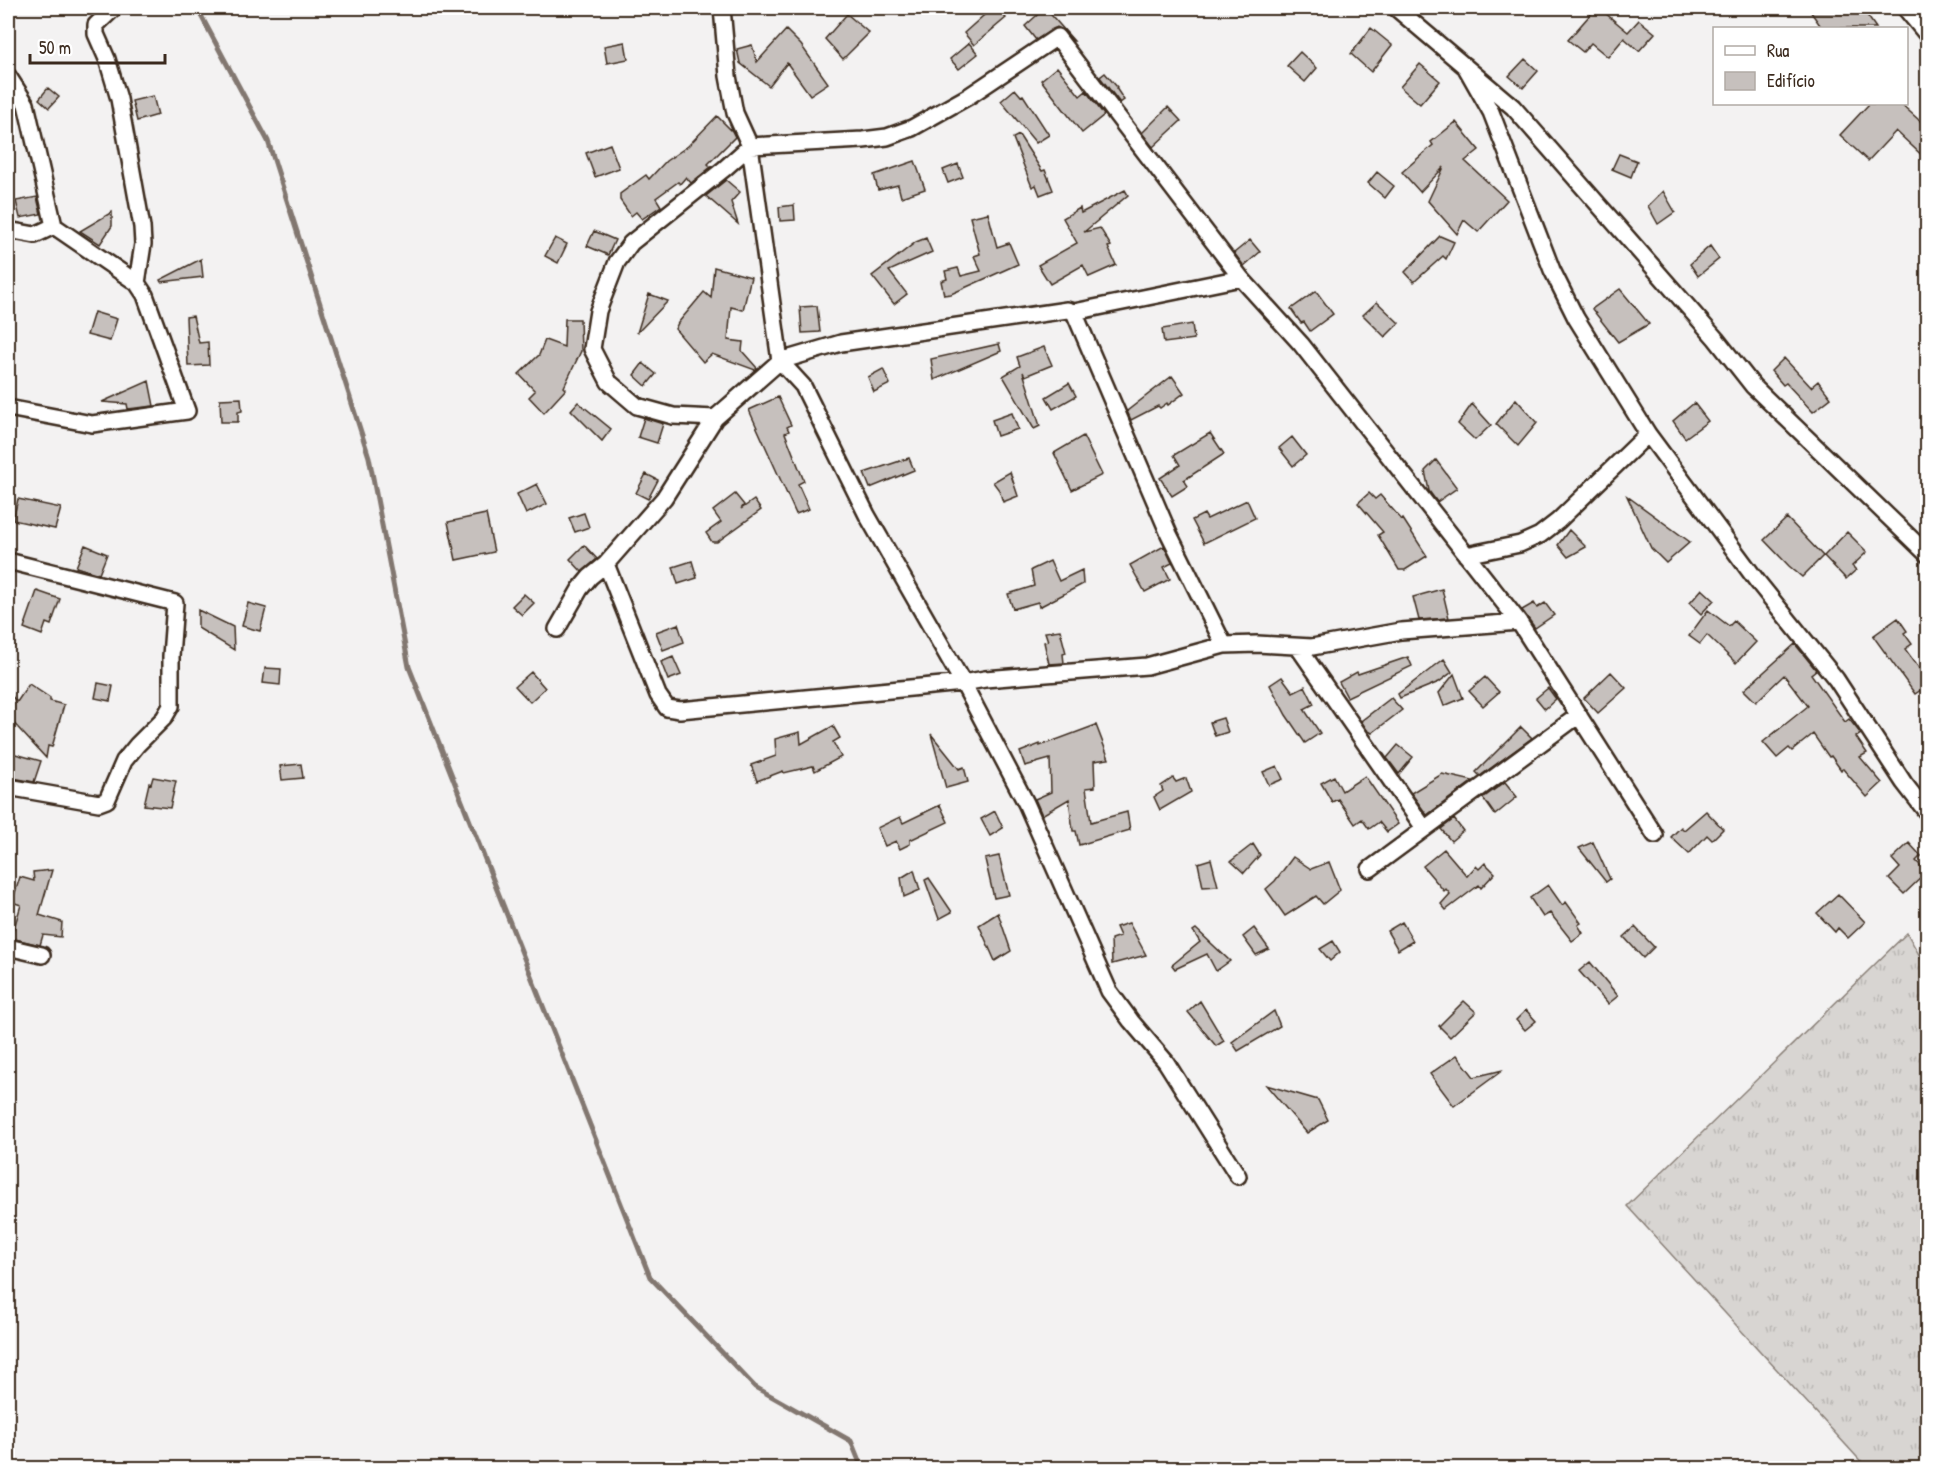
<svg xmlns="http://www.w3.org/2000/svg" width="1935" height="1476" viewBox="0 0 1935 1476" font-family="'Patrick Hand',sans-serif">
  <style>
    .grass { fill: url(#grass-tufts); stroke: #8a8078; stroke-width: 1.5 }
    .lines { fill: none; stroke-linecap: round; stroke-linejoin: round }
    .stream { stroke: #827770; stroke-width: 5 }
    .building { fill: #c6c0bd; stroke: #3b2a1e; stroke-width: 1.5 }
    .minor-casing { stroke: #3b2a1e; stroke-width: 20 }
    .minor { stroke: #fff; stroke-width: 15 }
  </style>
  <defs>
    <pattern id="grass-tufts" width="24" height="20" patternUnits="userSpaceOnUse" patternTransform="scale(1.5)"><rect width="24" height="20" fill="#d8d5d2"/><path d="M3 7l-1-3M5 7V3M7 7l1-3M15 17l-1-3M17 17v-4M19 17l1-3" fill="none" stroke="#bab7b4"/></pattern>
  </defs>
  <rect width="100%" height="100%" fill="#f3f2f2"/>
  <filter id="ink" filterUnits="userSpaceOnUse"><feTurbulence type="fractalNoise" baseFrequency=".0167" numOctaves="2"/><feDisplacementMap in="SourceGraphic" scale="12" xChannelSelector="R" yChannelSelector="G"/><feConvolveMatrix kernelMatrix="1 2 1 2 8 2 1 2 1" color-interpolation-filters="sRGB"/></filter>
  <g filter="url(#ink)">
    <path class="grass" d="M1907 933 1928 971 1927 1468H1867L1627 1206Z"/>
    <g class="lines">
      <path class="stream" d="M197 8 268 141 369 457 409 667 650 1277 755 1387 851 1441 862 1468"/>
    </g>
    <path class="building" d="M992 8H995L1006 18 974 45 964 33Z
      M1045 8 1074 41H1073L1064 31 1057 27 1036 40 1025 26Z
      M1596 8H1599L1628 32 1639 20 1655 33 1639 51 1624 38 1608 57 1591 43 1583 52 1568 40Z
      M1808 8H1862L1876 28H1822Z
      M847 14 869 33 843 59 825 39Z
      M1371 28 1392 45 1371 72 1351 54Z
      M786 30 801 45 828 83 810 95 787 63 769 86 740 63 737 49 752 45 757 62Z
      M625 42 628 59 607 63 604 46Z
      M969 43 978 54 959 69 950 59Z
      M1300 52 1317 68 1305 82 1287 66Z
      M1525 59 1538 71 1523 88 1509 76Z
      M1420 64 1440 81 1420 104 1400 87Z
      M1057 67 1080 96 1086 91 1104 115 1082 133 1041 80Z
      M1105 73 1117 87 1116 88 1124 100 1120 103 1100 77Z
      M48 88 59 97 49 108 39 99Z
      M1015 89 1021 96 1023 95 1049 135 1036 143 1001 101Z
      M153 96 158 115 137 121 132 101Z
      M1869 104H1901L1928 128V161L1896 131 1868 161 1840 135Z
      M1168 107 1181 121 1153 147 1142 133Z
      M717 116 732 131 735 137 708 164 711 167 691 183 686 177 680 184 678 182 656 198 661 206 642 219 636 212 631 216 620 200V194L646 175 649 179 666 161 688 146Z
      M1456 122 1479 150 1465 161 1507 200 1478 232 1464 220 1457 234 1428 201 1444 167 1420 192 1402 172 1433 145 1431 142Z
      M1019 135 1042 171 1045 170 1053 190 1040 195 1036 185 1032 187 1013 138Z
      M610 144 619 168 595 177 586 153Z
      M1619 154 1637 161 1631 177 1612 169Z
      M915 161 925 189 901 197 898 185 878 190 874 175Z
      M958 164 963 177 948 183 943 170Z
      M1377 172 1394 186 1385 198 1368 183Z
      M726 180 740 192 731 202 738 224 706 196Z
      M1125 190 1128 195 1084 232 1100 228 1111 246 1108 247 1116 265 1089 277 1083 265 1050 284 1038 265 1077 243 1063 218 1080 208 1081 213Z
      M1663 191 1675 212 1658 224 1648 206Z
      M37 197 41 214 20 218 16 201Z
      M794 205 795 220 780 221 779 207Z
      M112 212V226L100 244 80 231Z
      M988 213 997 247 1009 243 1018 264 951 294 944 295 941 281 947 279 945 271 958 268 961 276 981 271 974 256 980 254 970 217Z
      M594 231 615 240 608 255 587 246Z
      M1440 236 1454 242 1446 259 1443 256 1414 282 1405 272Z
      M555 238 567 244 558 263 545 256Z
      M926 238 932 252 889 271 907 294 894 304 872 276 916 242Z
      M1250 240 1260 252 1244 266 1234 253Z
      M1710 246 1719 259 1698 276 1690 264Z
      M201 259 203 277 161 282 160 280Z
      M714 267 751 277 743 310 731 307 728 340 743 342 742 351 757 368 755 370 712 354 703 362 675 329 678 323 704 292 711 298Z
      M1620 289 1649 324 1618 342 1592 309Z
      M1316 291 1333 314 1310 331 1304 322 1301 323 1291 309Z
      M649 294 668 301 637 333Z
      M1377 302 1399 323 1385 337 1363 315Z
      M817 306 820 332 802 333 800 307Z
      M94 312 117 319 110 341 87 335Z
      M193 316 199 343 208 342 209 365 188 366 186 317Z
      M565 319H580L581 351 564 387 566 389 544 413 529 397 535 391 519 374 539 355 545 340 564 347Z
      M1192 324 1194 339 1164 343 1162 329Z
      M999 344 1001 351 934 380 931 359Z
      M1044 347 1052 365 1025 376 1023 372 1040 426 1034 429 1003 376 1020 366 1017 357Z
      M1784 358 1811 387 1818 381 1831 398 1813 412 1786 383 1783 385 1771 371Z
      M643 363 656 374 646 386 634 375Z
      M883 369 890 384 874 392 868 377Z
      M1172 376 1184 393 1168 405 1167 403 1160 408 1158 406 1131 420 1127 411Z
      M149 381 154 406 128 409 127 404 102 402Z
      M1069 383 1076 396 1053 409 1046 397Z
      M778 397 791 425 787 427 789 431 785 433 804 481 798 484 809 509 796 514 749 410Z
      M241 398 242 411 238 412V422H221L220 399Z
      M1516 399 1537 423 1518 446 1496 424Z
      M578 402 611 429 602 441 571 410Z
      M1694 403 1708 421 1685 438 1673 421Z
      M1472 404 1491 425 1475 440 1458 424Z
      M1012 413 1018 429 997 436 992 420Z
      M644 418 663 424 657 443 638 437Z
      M1210 433 1224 454 1184 480 1188 486 1172 496 1160 478 1180 465 1174 455Z
      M1083 436 1102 475 1072 490 1054 453Z
      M1292 437 1306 455 1293 466 1279 448Z
      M909 458 914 470 870 488 864 473Z
      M1436 460 1457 488 1437 502 1429 491 1425 471Z
      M1010 472 1018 496 1003 502 999 490 993 482Z
      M646 474 658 480 648 499 636 493Z
      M537 484 547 504 526 514 517 494Z
      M1369 493 1375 499 1380 495 1402 520 1403 519 1427 556 1405 570H1399L1378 535 1383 532 1358 503Z
      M735 494 744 505 741 509 754 500 761 510 717 542H712L706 533 721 522 713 511Z
      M1627 496 1690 542 1666 563 1651 548Z
      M18 499 61 508 55 529 13 520Z
      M1247 500 1255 518 1204 543 1192 520 1204 514 1207 519Z
      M584 513 589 527 575 532 569 518Z
      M486 514 494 552 456 560 448 522Z
      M1787 518 1823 556 1802 577 1789 566 1764 540Z
      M1569 530 1586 547 1568 557 1558 545Z
      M1847 532 1867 552 1852 566 1856 570 1846 579 1824 556Z
      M85 545 107 554 99 574 76 567Z
      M584 545 597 559 582 572 570 559Z
      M1164 546 1172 563 1164 567 1170 579 1145 592 1130 565Z
      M692 561 697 578 678 584 673 567Z
      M1050 561 1059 581 1082 570 1083 584 1039 607 1038 602 1013 609 1008 594 1034 586 1031 570Z
      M1442 589 1449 618 1419 620 1413 597Z
      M1702 589 1714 600 1701 614 1690 603Z
      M37 591 60 599 51 625 46 623 42 635 24 628Z
      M524 594 534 603 522 615 512 606Z
      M248 603 266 608 260 631 242 626Z
      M1534 603 1537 608 1545 603 1554 615 1535 628 1522 610Z
      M198 610 233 627 234 650 198 628Z
      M1708 610 1729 626 1734 621 1756 642 1736 663 1707 635 1700 644 1689 636Z
      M1898 618 1907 631 1904 633 1912 644 1905 649 1921 671 1928 666V685L1915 694 1873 636Z
      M678 624 684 642 663 650 656 632Z
      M1060 630 1066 653 1063 654 1064 663 1049 664 1044 642 1048 641 1045 632Z
      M1795 644 1816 670 1811 674 1845 722 1849 719 1861 734 1856 737 1867 753 1860 757 1882 783 1867 797 1843 769 1841 770 1831 756 1829 757 1813 734 1792 751 1789 748 1777 758 1763 742 1808 706 1784 675 1756 702 1744 690Z
      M673 657 681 675 668 680 661 662Z
      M1408 657 1412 666 1347 697 1339 682 1357 672 1358 674Z
      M1444 659 1452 672 1439 682 1400 698 1398 694Z
      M265 668 281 669 280 685 263 683Z
      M531 672 545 688 530 702 515 686Z
      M1611 672 1626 688 1598 713 1584 698Z
      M1454 674 1463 698 1444 706 1439 693Z
      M1282 677 1293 692 1305 686 1314 704 1304 709 1320 733 1305 743 1286 715 1270 685Z
      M1485 677 1499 692 1483 706 1469 691Z
      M98 683 113 686 110 701 95 698Z
      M29 684 50 698V701L64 705 52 747 48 746 46 758 8 717V692L17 702Z
      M1548 688 1556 699 1545 709 1536 698Z
      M1391 698 1402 710 1372 733 1367 730 1361 721Z
      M1223 718 1228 732 1215 736 1210 722Z
      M1096 725 1109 759 1094 761 1095 787 1086 788 1091 822 1127 812 1130 830 1079 845 1076 831H1073L1069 799 1042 815 1035 799 1051 792 1050 759 1025 766 1020 752 1040 744V746Z
      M833 726 840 738 833 742 841 757 815 771 813 766 784 773 783 771 757 781 751 765 776 756 775 739 800 732 801 744Z
      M1521 727 1532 738 1480 776 1476 772Z
      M931 734 959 769 964 767 968 782 946 788Z
      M1398 745 1413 757 1399 774 1387 758Z
      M8 752 41 761 34 782 8 777Z
      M301 764 303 778 282 780 280 766Z
      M1277 766 1283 779 1269 785 1263 772Z
      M1442 774 1473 781 1427 815 1411 793Z
      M1334 776 1342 791 1365 776 1398 824 1387 832 1379 822 1369 829 1362 819 1355 824 1338 799 1332 802 1321 783Z
      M153 777 176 781 170 808 144 805 149 783 151 784Z
      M1173 778 1176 782 1186 778 1191 792 1160 810 1154 797 1163 791 1161 786Z
      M1505 782 1517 797 1495 815 1483 798Z
      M940 805 948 822 910 840V844L900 849 896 841 885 846 877 828 900 817 903 823Z
      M995 811 1003 828 990 836 981 819Z
      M1706 811 1723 829 1712 840 1707 835 1689 854 1671 837 1681 827 1684 830Z
      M1454 819 1463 831 1451 841 1441 829Z
      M1593 842 1610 879 1606 882 1579 848Z
      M1909 843 1921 856 1916 861 1927 872 1904 894 1889 879 1900 868 1892 859Z
      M1253 844 1260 855 1244 873 1231 861Z
      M1444 849 1467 876 1476 866 1479 869 1485 863 1495 873 1481 888 1479 885 1446 910 1441 904 1450 894 1446 889 1444 891 1423 866Z
      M999 856 1009 895 994 898 985 859Z
      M1293 857 1311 869 1329 862 1340 890 1323 904 1316 896 1285 916 1266 889 1275 881Z
      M1211 859 1218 886 1203 887 1198 863Z
      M52 870 39 915 62 922 61 937 43 935 40 945 11 938 21 905 12 902 20 877 34 881 33 872Z
      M914 870 920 890 904 897 901 878Z
      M929 878 952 912 939 919 925 880Z
      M1548 885 1562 905 1566 902 1581 923 1578 925 1583 933 1572 941 1550 913 1543 917 1530 898Z
      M1838 894 1865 922 1848 938 1838 928 1835 932 1817 913Z
      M998 913 1011 951 995 961 979 925Z
      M1402 922 1413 941 1398 950 1387 931Z
      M1129 923 1146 955 1112 964 1111 939 1120 936 1116 927Z
      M1635 927 1654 947 1643 958 1624 937Z
      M1254 928 1269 949 1256 955 1243 937Z
      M1196 929 1230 961 1216 971 1207 954 1175 969 1172 965 1200 942 1193 931Z
      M1333 941 1340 952 1330 961 1320 949Z
      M1590 962 1618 996 1608 1004 1579 971Z
      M1200 1001 1224 1041 1216 1046 1188 1012Z
      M1464 1001 1476 1012 1450 1037 1439 1026Z
      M1526 1010 1536 1021 1525 1030 1516 1020Z
      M1274 1011 1280 1026 1238 1051 1232 1042Z
      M1457 1055 1474 1077 1503 1070 1454 1106 1430 1074Z
      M1266 1085 1318 1100 1328 1120 1307 1133Z"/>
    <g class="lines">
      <defs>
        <path id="minor" d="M114 8 96 25V34L107 59 119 99 142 227 143 244 137 283
          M722 8 728 76 735 113 750 146 780 361 803 386 867 515 963 683 1026 803 1109 991 1131 1021 1166 1062 1238 1176
          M1396 8 1513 107 1716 339 1753 386 1928 555
          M1905 8 1928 36
          M1465 66 1491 112 1552 270 1576 318 1648 434 1757 581 1836 679 1904 783 1928 814
          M8 76 26 104 54 226 137 283 145 295 187 411 92 424 8 408
          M8 230 35 235 54 226
          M1074 312 1241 278
          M715 418 673 416 637 406 609 382 592 349 598 311 617 262 631 243 724 169 750 146 863 140 887 137 912 128 969 96 1057 37 1241 278 1301 344 1519 622 1655 835
          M1466 555 1520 544 1540 535 1558 521 1648 434
          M8 561 175 603 171 656V706L164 718 137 745 124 761 107 800 99 803 8 787
          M606 564 658 695 667 708 680 710 963 683 985 679 1147 666 1224 645 1257 644 1312 647 1401 631 1519 622
          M557 629 580 589 590 577 606 564 664 498 715 418 780 361 841 343 1067 310 1074 312 1169 534 1224 645
          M1298 647 1424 828
          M1370 869 1579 715
          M8 947 42 955"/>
      </defs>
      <use href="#minor" class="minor-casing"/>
      <use href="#minor" class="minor"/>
    </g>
  </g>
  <rect width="1935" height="1476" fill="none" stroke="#fff" stroke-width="30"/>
  <rect x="15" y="15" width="1905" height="1446" fill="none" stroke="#3b2a1e" stroke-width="2" filter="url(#ink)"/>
  <rect x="1713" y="27" width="195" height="78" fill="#ffffff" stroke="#b1aaa5" stroke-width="1.5"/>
  <rect x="1725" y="46" width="30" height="9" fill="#ffffff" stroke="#b1aaa5" stroke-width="1.5"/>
  <text x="1767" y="57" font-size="18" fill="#3b2a1e">Rua</text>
  <rect x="1725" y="72" width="30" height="18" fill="#c6c0bd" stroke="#b1aaa5" stroke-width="1.5"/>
  <text x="1767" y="87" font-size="18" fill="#3b2a1e">Edifício</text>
  <path d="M30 54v9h135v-9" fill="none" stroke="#3b2a1e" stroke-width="3"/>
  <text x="39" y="54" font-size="18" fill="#3b2a1e" stroke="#ffffff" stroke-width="4.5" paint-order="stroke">50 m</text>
</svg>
